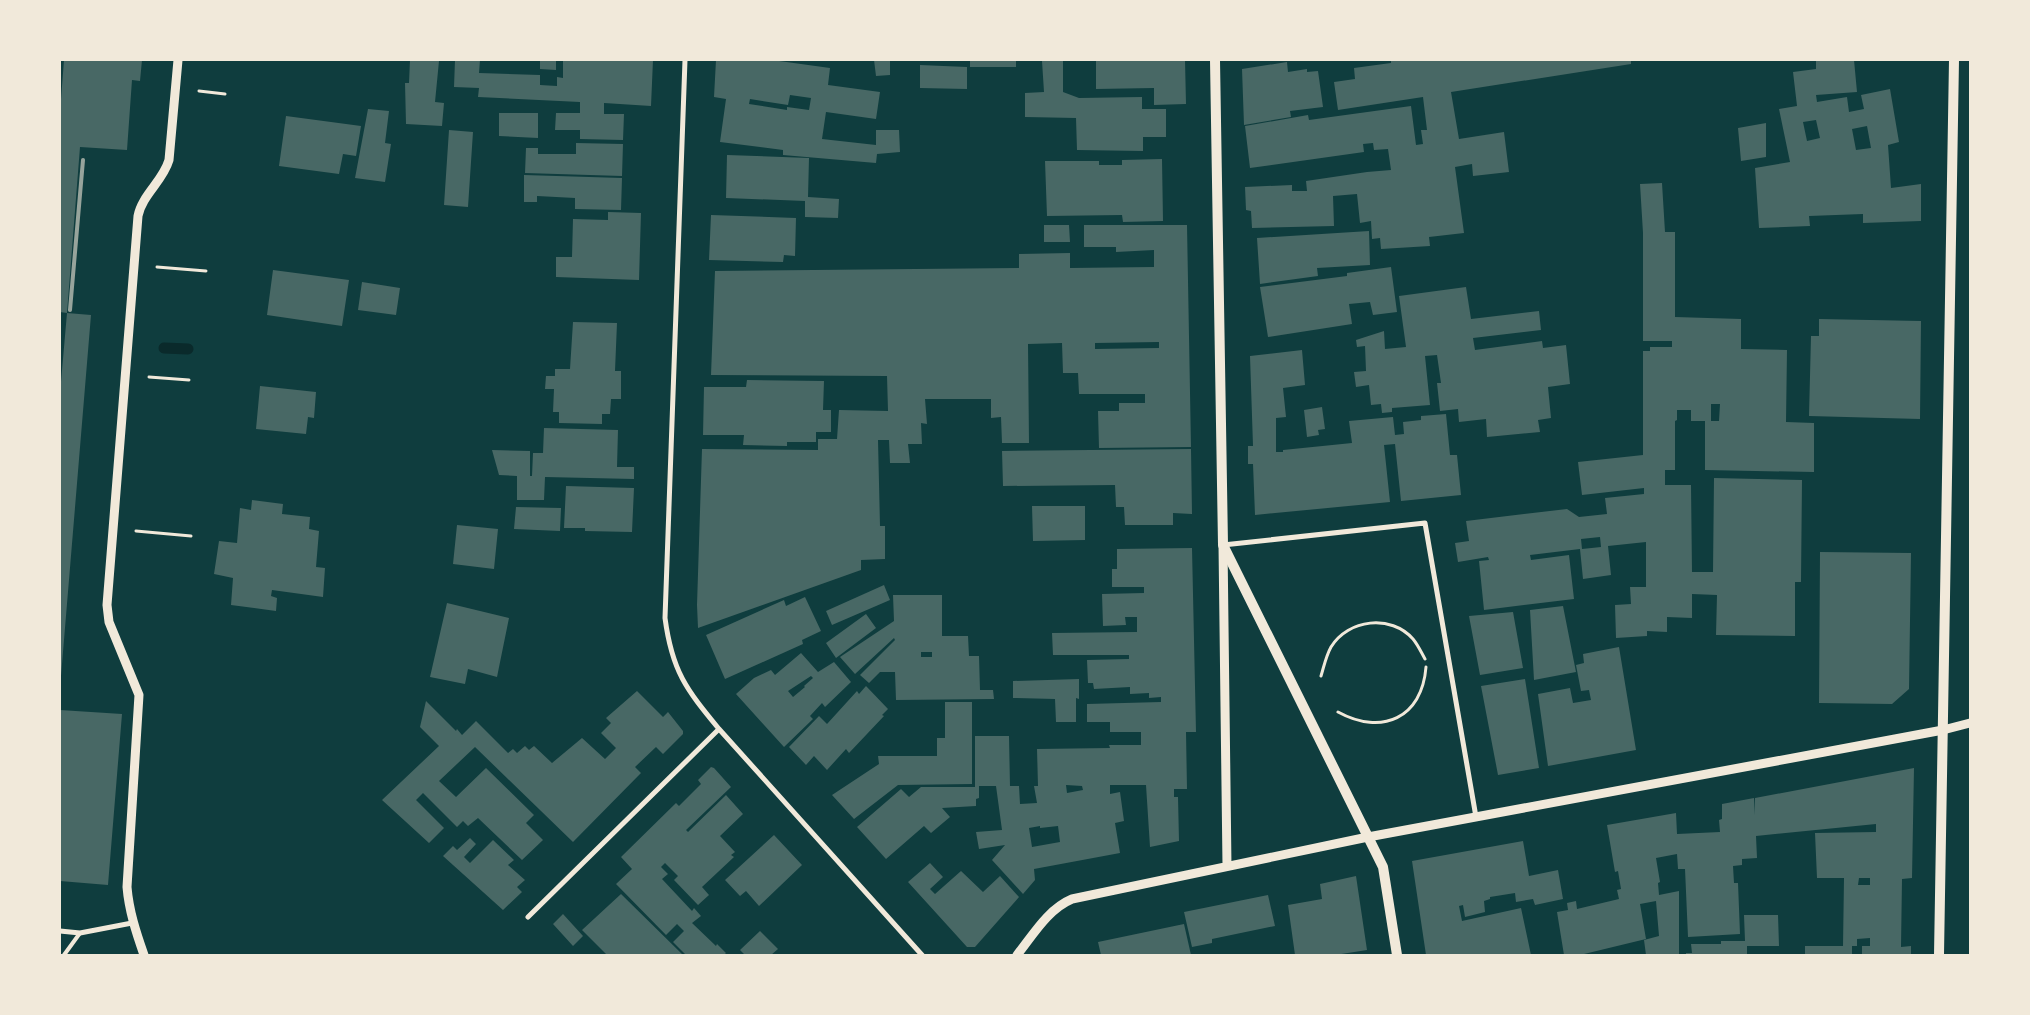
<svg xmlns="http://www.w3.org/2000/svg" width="2030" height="1015" viewBox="0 0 2030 1015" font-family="'Asap Condensed',sans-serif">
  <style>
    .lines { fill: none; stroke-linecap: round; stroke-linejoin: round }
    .stream { stroke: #0a2a2b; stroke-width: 11 }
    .building { fill: #486865; fill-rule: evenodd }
    .path { stroke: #f1e9da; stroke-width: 3 }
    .service { stroke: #f1e9da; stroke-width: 4 }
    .minor { stroke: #f1e9da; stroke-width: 5 }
    .tertiary { stroke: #f1e9da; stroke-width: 9 }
    .secondary { stroke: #f1e9da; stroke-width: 10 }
    .rail { stroke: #97a49c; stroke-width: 4 }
  </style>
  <rect width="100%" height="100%" fill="#0f3d3e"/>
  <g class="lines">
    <path class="stream" d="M164 348 188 349"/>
  </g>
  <path class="building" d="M64 60H142L140 81 132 80 127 150 80 147 67 313 60 312V112Z
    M410 60 439 61 435 102 444 103 442 126 406 124 405 83H409Z
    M455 60H480L479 73 540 75V85L557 86V77L563 78V60H653L651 106 604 103V114H624L623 140 580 139V130H555L556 113H580V102L478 97 479 88 454 87Z
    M540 60H556V70L540 69Z
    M716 60H772L830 68 828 85 880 92 876 119 826 112 822 139 876 145V130H899L900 152 877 154 876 163 783 155V150L720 142 726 99 714 97ZM790 95 811 98 809 110 787 107V110L749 104 750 99 788 105Z
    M874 60H890V75L876 76Z
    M970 60H1016V67H970Z
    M1096 60H1185L1186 104 1154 105V88L1096 89Z
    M1391 60H1631V64L1451 92 1459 139 1504 132 1509 172 1473 176 1472 164 1455 167 1464 233 1429 237 1430 246 1381 249 1380 238 1372 239 1371 221 1360 223 1357 194 1333 196 1334 226 1252 228 1251 211 1246 210 1245 187 1292 185V191H1307L1306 181 1367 172 1391 170 1388 149 1374 150 1373 143 1363 144 1364 152 1250 168 1245 126 1308 115 1309 120 1411 106 1416 145 1423 144 1421 130H1427L1423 97 1338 110 1334 82 1355 79 1354 68 1391 63Z
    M1816 60H1854L1857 92 1816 95 1817 102 1847 97 1849 112 1864 109 1861 95 1890 89 1899 142 1888 145 1891 188 1921 184V221L1863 223V214L1809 216 1810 226 1759 228 1755 168 1790 162 1779 109 1797 106 1793 72 1816 69ZM1816 120 1820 138 1807 141 1803 122ZM1867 126 1871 148 1856 150 1852 129Z
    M1042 61H1063V92L1079 98 1142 97V109H1166V137H1143V151L1077 150 1076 118 1025 117V93L1044 92Z
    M1287 62 1288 72 1307 69V72L1318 71 1323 107 1290 111 1291 117 1244 125 1242 69Z
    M920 65 967 67V89L920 88Z
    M368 109 389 111 385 143 391 144 385 182 355 178Z
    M499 113H538V138L499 136Z
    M286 116 361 126 356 156 343 154 339 174 279 166Z
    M1766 123V157L1741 161 1738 128Z
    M449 130 473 132 468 207 444 205Z
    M576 143 623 144 622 176 525 173 526 148H538V154H576Z
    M727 155 809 158 808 197 839 199 838 218 805 217V201L726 198Z
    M1162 159 1163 221 1123 222 1122 215 1047 216 1045 161H1099V165H1122V160Z
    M524 175 622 178 621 210 575 209V198L537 196V202H524Z
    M1662 183 1665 232H1675V317L1741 319V349L1787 350 1786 422 1814 423V472L1705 470V421H1691V410H1677V420L1675 421V470H1665V485H1691L1692 572H1713L1714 478 1802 480 1801 582H1795V636L1716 635 1717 595 1692 594V618L1667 617V632L1647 631V636L1616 638 1615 605 1631 604 1630 587H1646V542L1608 546 1611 575 1583 579 1580 549 1530 555 1531 560 1569 555 1574 599 1484 610 1479 561 1489 560 1488 557 1458 562 1455 543 1469 541 1466 521 1567 509 1579 517 1607 514 1605 498 1644 494V488L1582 495 1578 462 1643 455V351H1650V347H1672V341H1643V233L1640 184ZM1711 404H1720L1719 421H1711ZM1600 537 1601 547 1582 549 1581 539Z
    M608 212 641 213 639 280 556 277V257H572L573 219 608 220Z
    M711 215 796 218 795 256 784 255 783 262 709 260Z
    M1044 225H1069L1070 242H1044Z
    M1084 225H1187L1191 447 1099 448 1098 411H1119V403H1145V394H1079L1078 373H1063L1062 343 1028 344 1029 443H1002L1001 417 991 418V399H925L927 424 921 423 922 444H908L910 463H890L889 440H878L880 526H885V559L861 560V570L698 628 697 605 702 449 818 450V439H837L839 410 888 411 887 376 711 375 715 271 1019 268V254L1070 253V268L1154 267V250L1116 252V247H1084ZM1159 342V348L1095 349V343Z
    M1369 231 1370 265 1317 268 1318 276 1260 284 1257 238Z
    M1391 267 1397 312 1373 315 1370 302 1349 304 1352 324 1268 337 1260 287 1347 276V273Z
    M273 270 349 280 342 326 267 315Z
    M362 282 400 288 396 315 358 310Z
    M1466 287 1471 319 1539 311 1541 330 1473 338 1475 350 1542 341 1543 348 1566 345 1570 384 1548 387 1551 418 1538 420 1540 432 1487 437 1486 419 1459 422 1458 409 1440 411 1437 383H1441L1437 355 1425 356 1430 405 1392 408V412L1382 413 1381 404 1371 405 1369 385 1356 387 1354 372 1366 371 1365 346 1357 347 1356 340 1384 331 1385 349 1406 347 1399 296Z
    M67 313 91 315 61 676 60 393Z
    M1819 319 1921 321 1920 419 1809 416 1811 336H1819Z
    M573 322 617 323 615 371H621V399H611L610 414H602V424L559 423V412H553L554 389H545L546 376H555V369H570Z
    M1302 350 1305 385 1283 388 1286 417 1276 418V452H1283V450L1352 443 1349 421 1393 417 1395 435 1404 434 1403 422 1421 420V416L1446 414 1450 455H1457L1461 495 1401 501 1395 444 1384 445 1390 502 1255 515 1253 464H1248V446H1253L1250 356Z
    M747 380 824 381 823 410H831V432H816V442H787V446L743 445 744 435H703L704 387H746Z
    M260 386 316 392 314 418 308 417 306 434 256 429Z
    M1322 407 1325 429 1318 430 1319 435 1307 437 1304 410Z
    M544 428 618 430 617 467H634V479L545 477 544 500H517V476L499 475 492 450 530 451V476H532L533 453H543Z
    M1191 449 1192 514 1173 513V525H1125L1124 507H1116L1115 485 1003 486 1002 451Z
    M566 486 634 488 632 532 585 531V528H564Z
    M252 500 283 504 282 514 310 517 309 529 319 531 316 567 325 568 323 597 272 590 271 596 277 598 276 611 231 605 233 578 214 574 219 541 237 543 240 508 251 510Z
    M1032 506H1085V540L1033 541Z
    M516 507 561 508 560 531 514 529Z
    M457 525 498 529 494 569 453 564Z
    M1192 548 1196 732H1186L1187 789H1174V797H1178L1179 841 1150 847 1146 785H1110V794L1120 792 1124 821 1115 823 1120 853 1034 869 1035 880 1023 894 992 860 1005 845 979 849 976 832 1002 830 996 786H979V798L976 799V806L942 808 950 817 931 833 924 826 886 859 857 827 901 789 909 797 921 787H975V736H1009L1010 786H1019L1020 804 1037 803 1034 786H1038L1037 749 1110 748 1109 745H1141V732H1110V722H1087V704L1161 702V697L1149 698V693L1130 694V687L1094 689 1093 683H1088L1087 660 1129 659V655H1053L1052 633 1137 632V617H1125L1126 625 1103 626 1102 594 1144 593V587H1112V569H1117V549ZM1066 785 1082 786 1083 790 1067 793ZM1040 826V828L1058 826 1060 842 1032 847 1029 828Z
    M1820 552 1911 553 1909 689 1892 704 1819 703Z
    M884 585 890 600 832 625 826 611Z
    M893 595H942V636H968L969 656H979L980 690H993L994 699 896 700 895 672H880L869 683 860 675 895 640 894 638 855 674 840 657 894 621ZM921 652H932V657H921Z
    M805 597 821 631 802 640 803 644 725 679 706 635 784 600 786 606Z
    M447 603 509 618 497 677 468 669 465 684 430 677Z
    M1563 606 1576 672 1534 680 1530 610Z
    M1513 612 1523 668 1480 675 1469 616Z
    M866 614 876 628 836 658 826 643Z
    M1619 647 1636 750 1548 766 1538 694 1570 688 1573 703 1591 700 1589 690 1581 691 1576 665 1584 663 1583 654Z
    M801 653 818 672 834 662 851 682 825 707 822 703 810 716 813 719 784 747 736 694 754 678 771 670 775 675ZM811 676 813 678 804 686 805 687 793 697 788 691Z
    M1079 679V699L1076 698V722H1056L1055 699 1013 698V681Z
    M1525 679 1539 768 1498 775 1481 686Z
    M866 686 888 709 882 715 884 716 849 753 846 749 827 770 814 756 806 765 789 747 819 716 827 724 857 691 859 694Z
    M637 691 663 717 668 712 683 731V734L663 754 656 747 635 767 641 773 573 842 475 747 439 781 456 797 486 768 534 815 526 823 543 840 522 860 478 818 468 826 463 821 457 827 423 793 416 800 444 828 429 843 382 800 439 746 420 727 426 701 456 731 457 729 462 735 476 721 508 753 513 749 517 753 525 746 529 750 534 746 552 763 582 738 605 759 616 748 601 733 611 723 606 718Z
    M945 702H972V784L898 785 854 819 832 795 879 764 878 756H937V738H945Z
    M60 710 122 714 108 885 60 881Z
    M711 767 714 768 731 787 686 830 688 832 726 795 743 814 720 836 735 852 731 855 734 857 702 887 709 895 698 905 674 880 678 876 665 863 661 867 668 874 662 879 692 911 694 908 701 916 692 923 716 946 717 944 726 953 724 955H686L673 942 684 931 677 924 666 935 616 884 632 869 621 857 676 803 679 806 701 784 698 780Z
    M1914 768 1912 878 1902 879 1901 947 1911 946V955H1862V946H1870V938L1857 939V946H1852V955H1805V946H1843L1844 878H1817L1815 833 1876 832V824L1756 836 1757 858 1742 859V865L1733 866 1734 883H1738L1740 934 1688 937 1685 869H1678L1677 854 1656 858 1660 882 1658 883 1659 895 1679 891V955H1646L1644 940 1659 936 1656 901 1640 904 1646 939 1580 955H1564L1557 912 1568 910 1567 903 1576 901 1577 909 1619 899 1617 890 1621 889 1618 871 1615 872 1607 825 1676 813 1677 834 1720 832 1719 820 1722 819V804L1754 798 1755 815V798ZM1859 878H1870V885H1858Z
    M774 835 802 865 759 906 746 891 740 896 725 880Z
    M470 838 476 844 464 857 470 863 493 840 514 860 508 865 525 880 517 887 522 892 503 910 443 856 453 846 457 850Z
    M1523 841 1529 876 1558 870 1563 899 1535 905 1533 899 1516 902 1515 893 1490 897V899L1484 901 1485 912 1465 917 1463 905 1459 906 1462 921 1521 908 1531 955H1426L1412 861Z
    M930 863 943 877 930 889 935 894 961 871 983 892 1000 876 1019 897 975 947H967L908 882Z
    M1356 876 1367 950 1335 955H1295L1288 905 1322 899 1320 884Z
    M621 894 683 955H607L582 930Z
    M1268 895 1275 926 1212 939V943L1192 947 1184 912Z
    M563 914 583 936 573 946 553 924Z
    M1744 915H1778L1779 946H1747V955H1686V953H1692L1691 944H1721V941H1745Z
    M1184 924 1191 955H1101L1098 942Z
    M760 931 778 949 771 955H745L740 950Z"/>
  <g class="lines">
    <path class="path" d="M199 91 225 94
      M157 267 206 271
      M149 377 189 380
      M136 531 191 536
      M1321 676C1324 666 1326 656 1331 647 1348 619 1391 614 1413 639 1418 645 1421 652 1425 659
      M1338 712C1382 736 1422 718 1426 667"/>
    <path class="service" d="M64 955 80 933"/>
    <path class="minor" d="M685 60 665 618C672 671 686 689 719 729L922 955
      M1223 545 1425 523 1476 817
      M528 917 719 729
      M60 931 80 933 132 923"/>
    <path class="tertiary" d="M1223 545 1227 866
      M144 955C136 932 129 911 127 887L139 695 109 622 107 605 138 216C142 195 163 181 169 160L178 60
      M1017 955C1033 935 1048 909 1072 899L1368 837 1943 730 1970 723"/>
    <path class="secondary" d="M1215 60 1223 545 1383 867 1397 955
      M1939 955 1954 60"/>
    <path class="rail" d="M70 310 83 160"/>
  </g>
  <rect width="2030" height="1015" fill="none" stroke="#f1e9da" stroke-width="122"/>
</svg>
